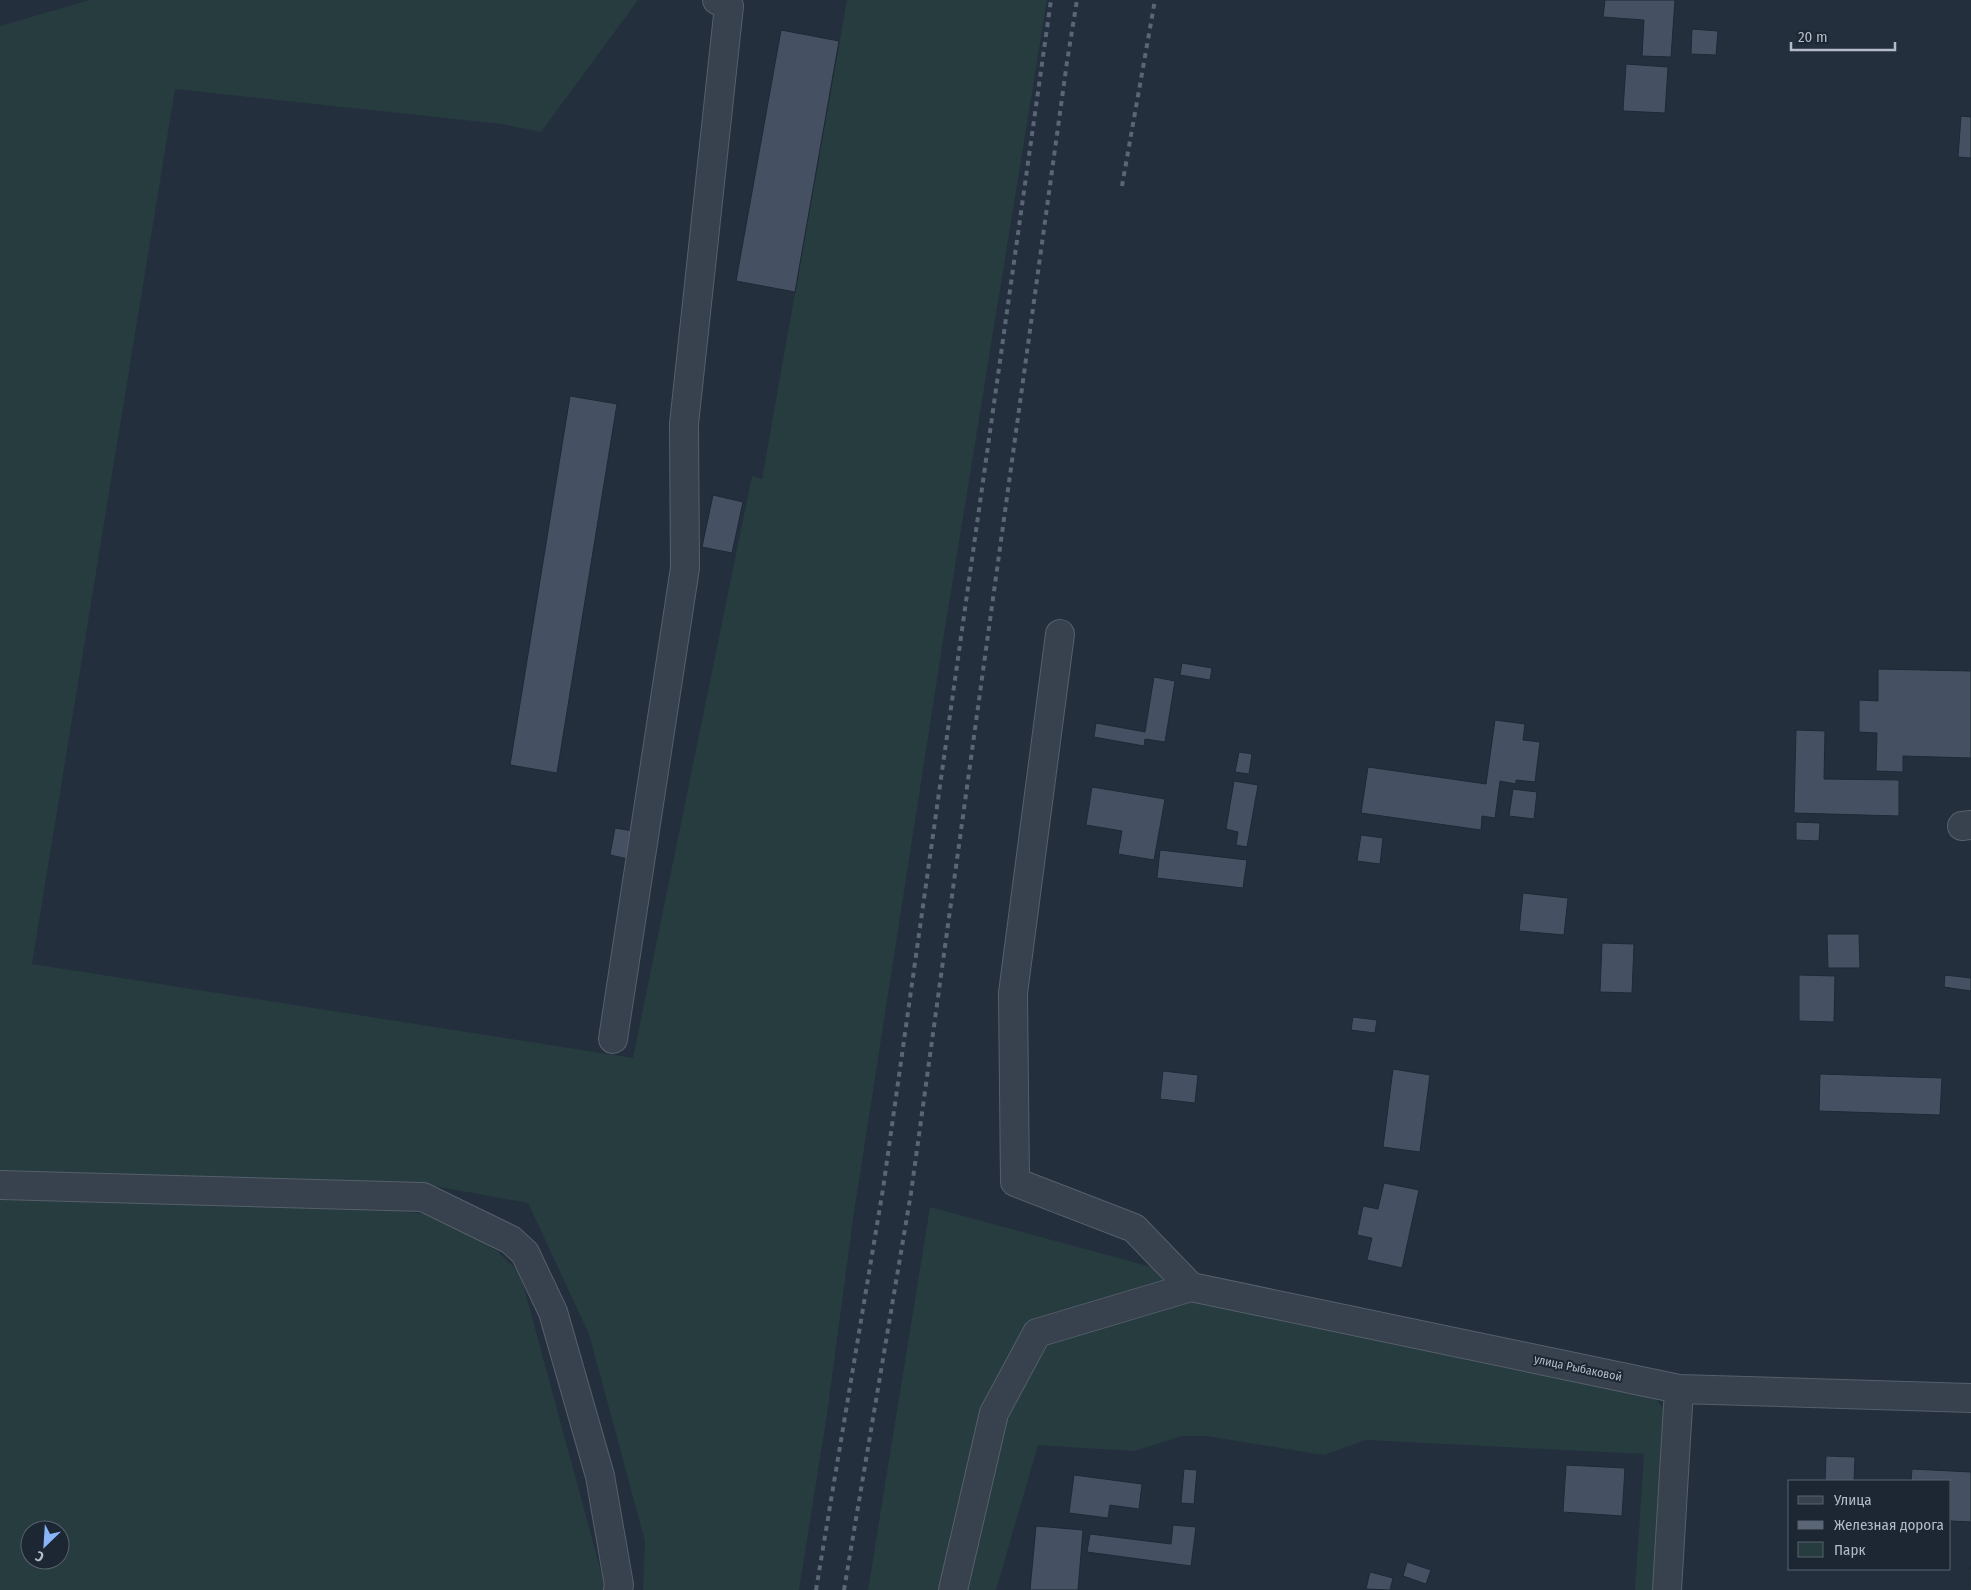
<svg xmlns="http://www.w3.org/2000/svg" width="1971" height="1590" viewBox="0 0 1971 1590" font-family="'Fira Sans Condensed',sans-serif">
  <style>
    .green { fill: #263c3f; fill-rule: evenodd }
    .building { fill: #455162; stroke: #1f2835 }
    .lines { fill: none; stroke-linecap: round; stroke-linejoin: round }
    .minor-casing { stroke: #565f6c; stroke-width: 30 }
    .minor { stroke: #38414e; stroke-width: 28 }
    .rail { stroke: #5a6575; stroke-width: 4; stroke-dasharray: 5 5; stroke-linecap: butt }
    .labels { text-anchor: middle; stroke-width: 4; stroke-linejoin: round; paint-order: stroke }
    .street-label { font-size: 12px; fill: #b4bcc9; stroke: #1d2633 }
  </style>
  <rect width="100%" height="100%" fill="#242f3e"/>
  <path class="green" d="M90 0H638L541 132 502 124 175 89 32 964 633 1058 752 476 762 479 847 0H1047L945 628 853 1219 827 1414 799 1590H643L645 1541 589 1334 528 1203 429 1185 0 1172V26Z
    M0 1200 361 1206 431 1215 462 1230 497 1251 520 1273 606 1590H0ZM30 1530H60V1560H30Z
    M930 1207 1240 1291 1643 1383 1667 1413 1658 1590H1635L1644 1454 1366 1440 1324 1455 1206 1436H1183L1134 1451 1038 1445 996 1590H868Z"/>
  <path class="building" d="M1605 0H1675L1671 57 1642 56 1644 20 1603 17Z
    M1692 29 1718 31 1716 55 1691 54Z
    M781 30 839 41 795 292 736 281Z
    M1626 64 1668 67 1665 113 1623 111Z
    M1961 116 1971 117V158L1958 157Z
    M570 396 617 404 557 773 510 765Z
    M713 495 743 502 732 553 702 547Z
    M1182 663 1212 668 1210 680 1180 675Z
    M1878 669 1971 671V758L1903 756V772L1876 771 1877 733 1859 732V700L1878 701Z
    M1154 677 1175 681 1165 742 1145 739 1144 746 1094 737 1096 723 1145 732Z
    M1495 720 1525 724 1523 740 1540 742 1535 782 1516 780V784L1500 781 1495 818 1482 816 1481 830 1361 813 1368 767 1486 784Z
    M1796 730 1825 731 1824 779 1899 780V816L1794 813Z
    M1239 752 1252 754 1249 774 1235 772Z
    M1234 781 1258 785 1247 847 1236 845 1238 832 1226 829Z
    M1092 787 1165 799 1154 860 1118 854 1122 831 1086 825Z
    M1513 789 1537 792 1534 819 1509 816Z
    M1796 822 1820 823 1819 841 1796 840Z
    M615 828 633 831 628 859 610 855Z
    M1361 835 1383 838 1380 864 1357 861Z
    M1160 850 1247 860 1243 888 1157 878Z
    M1523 893 1568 898 1564 935 1519 931Z
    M1827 934H1859L1860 968H1828Z
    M1602 943 1634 944 1632 993 1600 992Z
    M1799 975 1835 976 1834 1022 1799 1021Z
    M1945 975 1971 978V991L1944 987Z
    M1353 1017 1377 1020 1375 1033 1351 1030Z
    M1393 1069 1430 1075 1420 1152 1383 1147Z
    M1163 1071 1198 1075 1195 1103 1160 1099Z
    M1820 1074 1942 1078 1940 1115 1819 1111Z
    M1384 1183 1419 1190 1402 1268 1367 1260 1372 1238 1357 1235 1363 1206 1378 1209Z
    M1826 1456 1855 1457 1854 1481H1825Z
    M1566 1465 1625 1468 1622 1516 1563 1512Z
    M1184 1469 1197 1470 1194 1504 1181 1503Z
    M1912 1469 1971 1472V1522L1950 1521V1481H1911Z
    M1074 1475 1142 1484 1139 1509 1110 1505 1108 1518 1069 1513Z
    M1173 1525 1196 1527 1191 1566 1087 1552 1090 1534 1171 1544Z
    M1036 1526 1083 1530 1078 1590H1030Z
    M1407 1562 1431 1570 1426 1584 1403 1576Z
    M1970 1568H1971V1590H1970Z
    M1370 1572 1393 1578 1390 1590 1366 1589Z"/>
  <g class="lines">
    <defs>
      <path id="minor" d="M1060 634 1013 993 1015 1182 1134 1228 1191 1287
        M1962 826 1971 825
        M613 1039 685 568 684 424 729 6 717 0
        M0 1185 423 1197 511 1240 525 1253 553 1312 600 1476 619 1585 618 1590
        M953 1590 994 1413 1037 1333 1191 1287 1679 1389 1971 1398
        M1667 1590 1679 1389"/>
    </defs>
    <use href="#minor" class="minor-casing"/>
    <use href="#minor" class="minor"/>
    <path class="rail" d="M1122 186 1155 0
      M816 1590 883 1189 1051 0
      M844 1590 911 1193 1067 62 1077 0"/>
  </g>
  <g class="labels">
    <g class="street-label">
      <text transform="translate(1578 1368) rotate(12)" y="4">улица Рыбаковой</text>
    </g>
  </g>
  <rect x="1788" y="1480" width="162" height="90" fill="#1d2633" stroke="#59626f"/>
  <rect x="1798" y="1496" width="25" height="8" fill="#38414e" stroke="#59626f"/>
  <text x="1834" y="1505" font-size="15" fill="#b4bcc9">Улица</text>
  <rect x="1798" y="1521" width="25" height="8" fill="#5a6575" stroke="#59626f"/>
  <text x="1834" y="1530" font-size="15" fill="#b4bcc9">Железная дорога</text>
  <rect x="1798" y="1542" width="25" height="15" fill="#263c3f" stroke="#59626f"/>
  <text x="1834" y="1555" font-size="15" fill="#b4bcc9">Парк</text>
  <g transform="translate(45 1545) rotate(205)"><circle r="24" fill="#1d2633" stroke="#59626f"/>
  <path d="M0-4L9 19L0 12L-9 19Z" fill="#8ab4f8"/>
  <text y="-8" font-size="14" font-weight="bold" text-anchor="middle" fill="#b4bcc9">С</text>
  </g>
  <path d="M1791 42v8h104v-8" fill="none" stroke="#b4bcc9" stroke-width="2.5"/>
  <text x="1798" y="42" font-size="15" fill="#b4bcc9" stroke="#1d2633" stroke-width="4" paint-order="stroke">20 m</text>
</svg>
